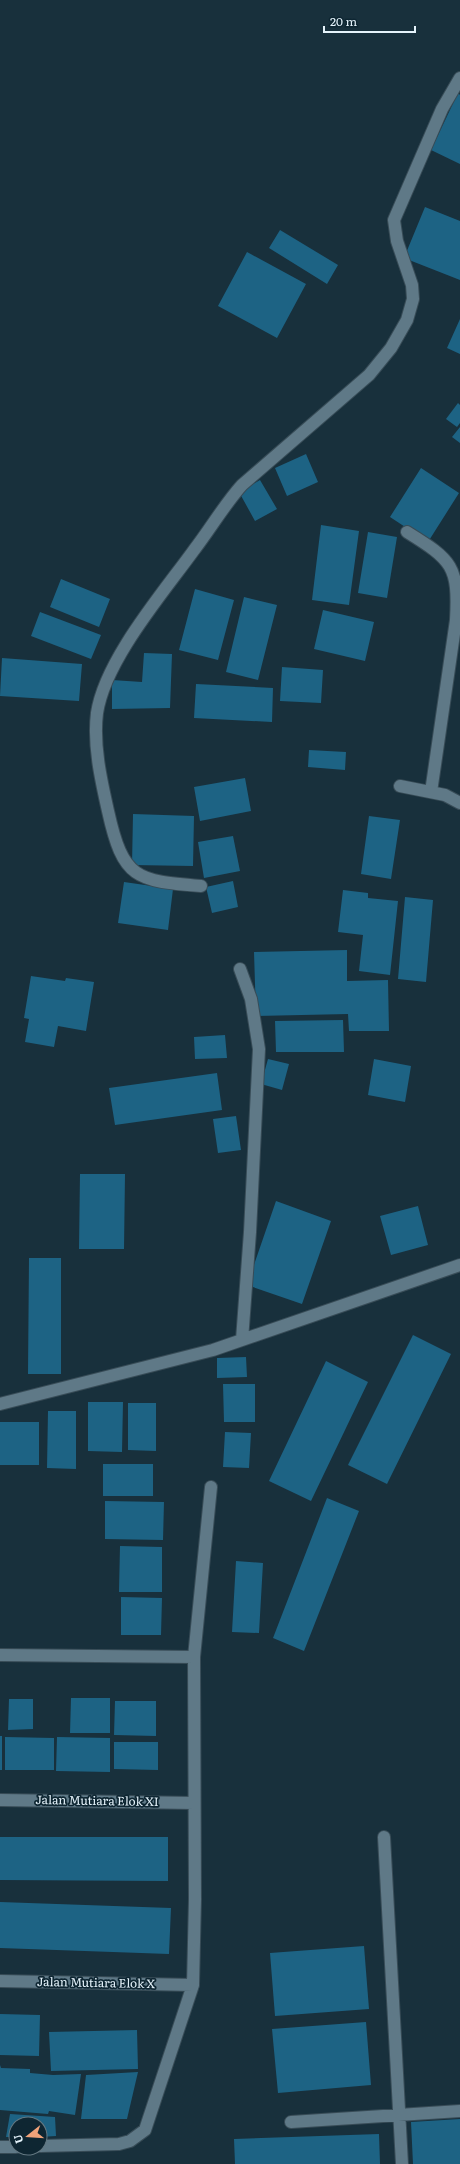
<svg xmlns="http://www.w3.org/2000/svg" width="460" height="2164" viewBox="0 0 460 2164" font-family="Literata,serif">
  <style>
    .building { fill: #1d6384 }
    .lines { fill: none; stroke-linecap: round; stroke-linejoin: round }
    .minor-casing { stroke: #384c57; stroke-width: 14 }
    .minor { stroke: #5f7987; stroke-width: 12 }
    .labels { text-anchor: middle; stroke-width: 3.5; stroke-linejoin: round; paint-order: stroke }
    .street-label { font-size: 12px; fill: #e5f3fb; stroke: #0e2632 }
  </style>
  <rect width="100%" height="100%" fill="#18303c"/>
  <path class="building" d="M458 93 460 95V164L431 150Z
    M425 207 460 221V280L404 258Z
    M280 230 338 265 327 284 269 248Z
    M247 252 306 284 277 338 218 306Z
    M460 319V354L447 348Z
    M458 403 460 405V423L457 427 446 419Z
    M460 427V443L452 437Z
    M306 454 318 482 287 496 275 468Z
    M421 468 459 493 428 542 390 517Z
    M260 480 277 509 255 521 239 492Z
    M321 525 359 531 349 605 312 600Z
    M368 532 397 537 387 598 358 593Z
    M61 579 110 599 99 627 50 607Z
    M195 589 234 600 218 660 179 650Z
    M244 597 277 605 258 680 226 672Z
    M323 610 374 622 365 661 314 649Z
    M40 612 101 635 91 659 31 636Z
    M144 653 172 654 170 708 112 709V680L142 682Z
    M2 658 82 664 79 701 0 696Z
    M282 667 323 670 321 703 280 701Z
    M196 684 273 688 272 722 194 718Z
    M309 750 346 752 345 770 308 767Z
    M245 778 251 811 200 821 194 787Z
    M133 814 194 816 193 866 132 865Z
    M369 816 400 820 391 879 361 874Z
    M233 836 240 871 204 878 198 842Z
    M233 881 238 907 212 913 206 887Z
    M124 882 173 889 168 930 118 923Z
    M343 890 368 893V898L398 901 390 975 359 971 363 935 338 932Z
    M405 897 433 900 426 982 398 979Z
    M347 950V981L388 980 389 1031H349L348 1014 256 1016 254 952Z
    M31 976 65 981 66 978 94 982 86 1031 58 1026 54 1047 25 1042 29 1019 24 1018Z
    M343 1020 344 1052H276L275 1021Z
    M225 1035 227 1058 195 1059 194 1037Z
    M268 1059 289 1064 282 1090 261 1084Z
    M374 1059 411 1066 405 1102 368 1095Z
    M217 1073 222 1110 115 1125 109 1088Z
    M236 1116 241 1150 218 1153 213 1119Z
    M80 1174H125L124 1249H79Z
    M276 1201 331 1221 302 1304 247 1285Z
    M418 1206 428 1245 391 1255 380 1216Z
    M29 1258H61V1374H28Z
    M413 1335 451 1354 387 1484 348 1465Z
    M246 1357 247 1377 217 1378V1358Z
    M326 1361 368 1382 311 1501 269 1481Z
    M223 1384H255V1422H224Z
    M88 1402H123L122 1452 88 1451Z
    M128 1403H156V1451L128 1450Z
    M48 1411H76V1469L47 1468Z
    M0 1422H39V1465H0Z
    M225 1432 251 1433 249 1468 223 1467Z
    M103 1464H153V1496H103Z
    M327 1498 359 1511 304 1651 273 1638Z
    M105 1501 164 1502 163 1540 105 1539Z
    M120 1546 162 1547V1592H119Z
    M236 1561 263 1563 259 1633 232 1632Z
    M121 1597 162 1598 161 1635H121Z
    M71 1698H110V1733H70Z
    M9 1699H33V1729L8 1730Z
    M115 1701H156V1736L114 1735Z
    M0 1736H2V1770H0Z
    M5 1737 54 1738V1770H5Z
    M57 1737 110 1738V1772L56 1771Z
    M114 1742H158V1770L114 1769Z
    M0 1837H168V1881L0 1880Z
    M0 1902 171 1908 169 1954 0 1948Z
    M364 1946 369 2009 275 2016 270 1953Z
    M0 2014 40 2015 39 2056 0 2055Z
    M366 2022 371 2085 278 2093 272 2029Z
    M137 2030 138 2069 51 2071 49 2032Z
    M0 2065 1 2068 30 2069V2073L53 2075 81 2074 75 2115 49 2111 48 2114 0 2110Z
    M138 2072 127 2119H81L86 2075Z
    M10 2114 55 2117 56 2136 40 2137V2124H16V2137H6Z
    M460 2119V2164H413L411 2122Z
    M379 2134 380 2164H235L234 2139Z"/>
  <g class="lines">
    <defs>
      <path id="minor" d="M407 532C452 560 459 566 456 620L431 792
        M400 786 445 795 460 803
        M201 886C136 881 123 879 108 811 101 780 93 745 97 713 105 660 163 593 194 550 211 528 224 505 242 485L369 375 391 348 407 320 413 299 412 285 397 241 394 220 442 109 460 78
        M240 969 251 999 259 1049 250 1232 242 1340
        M0 1404 213 1350 460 1265
        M0 1655 194 1657 195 1899 193 1985 145 2130 130 2141 119 2144 40 2146
        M194 1657 211 1487
        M0 1800 194 1803
        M384 1837 402 2164
        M0 1981 193 1985
        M291 2122 460 2111
        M0 2147H16"/>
    </defs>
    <use href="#minor" class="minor-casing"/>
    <use href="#minor" class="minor"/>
  </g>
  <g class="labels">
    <g class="street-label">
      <text transform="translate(97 1801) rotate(1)" y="4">Jalan Mutiara Elok XI</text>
      <text transform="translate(96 1983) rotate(1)" y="4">Jalan Mutiara Elok X</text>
    </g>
  </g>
  <g transform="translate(28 2136) rotate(253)"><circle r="19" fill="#0e2632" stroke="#647882"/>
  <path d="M0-3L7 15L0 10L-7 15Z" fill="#f0a279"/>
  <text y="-6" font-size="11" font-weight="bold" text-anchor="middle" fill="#e5f3fb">U</text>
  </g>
  <path d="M324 26v6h91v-6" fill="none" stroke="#e5f3fb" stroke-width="2"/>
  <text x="330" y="26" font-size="12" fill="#e5f3fb" stroke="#0e2632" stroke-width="3" paint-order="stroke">20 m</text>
</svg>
